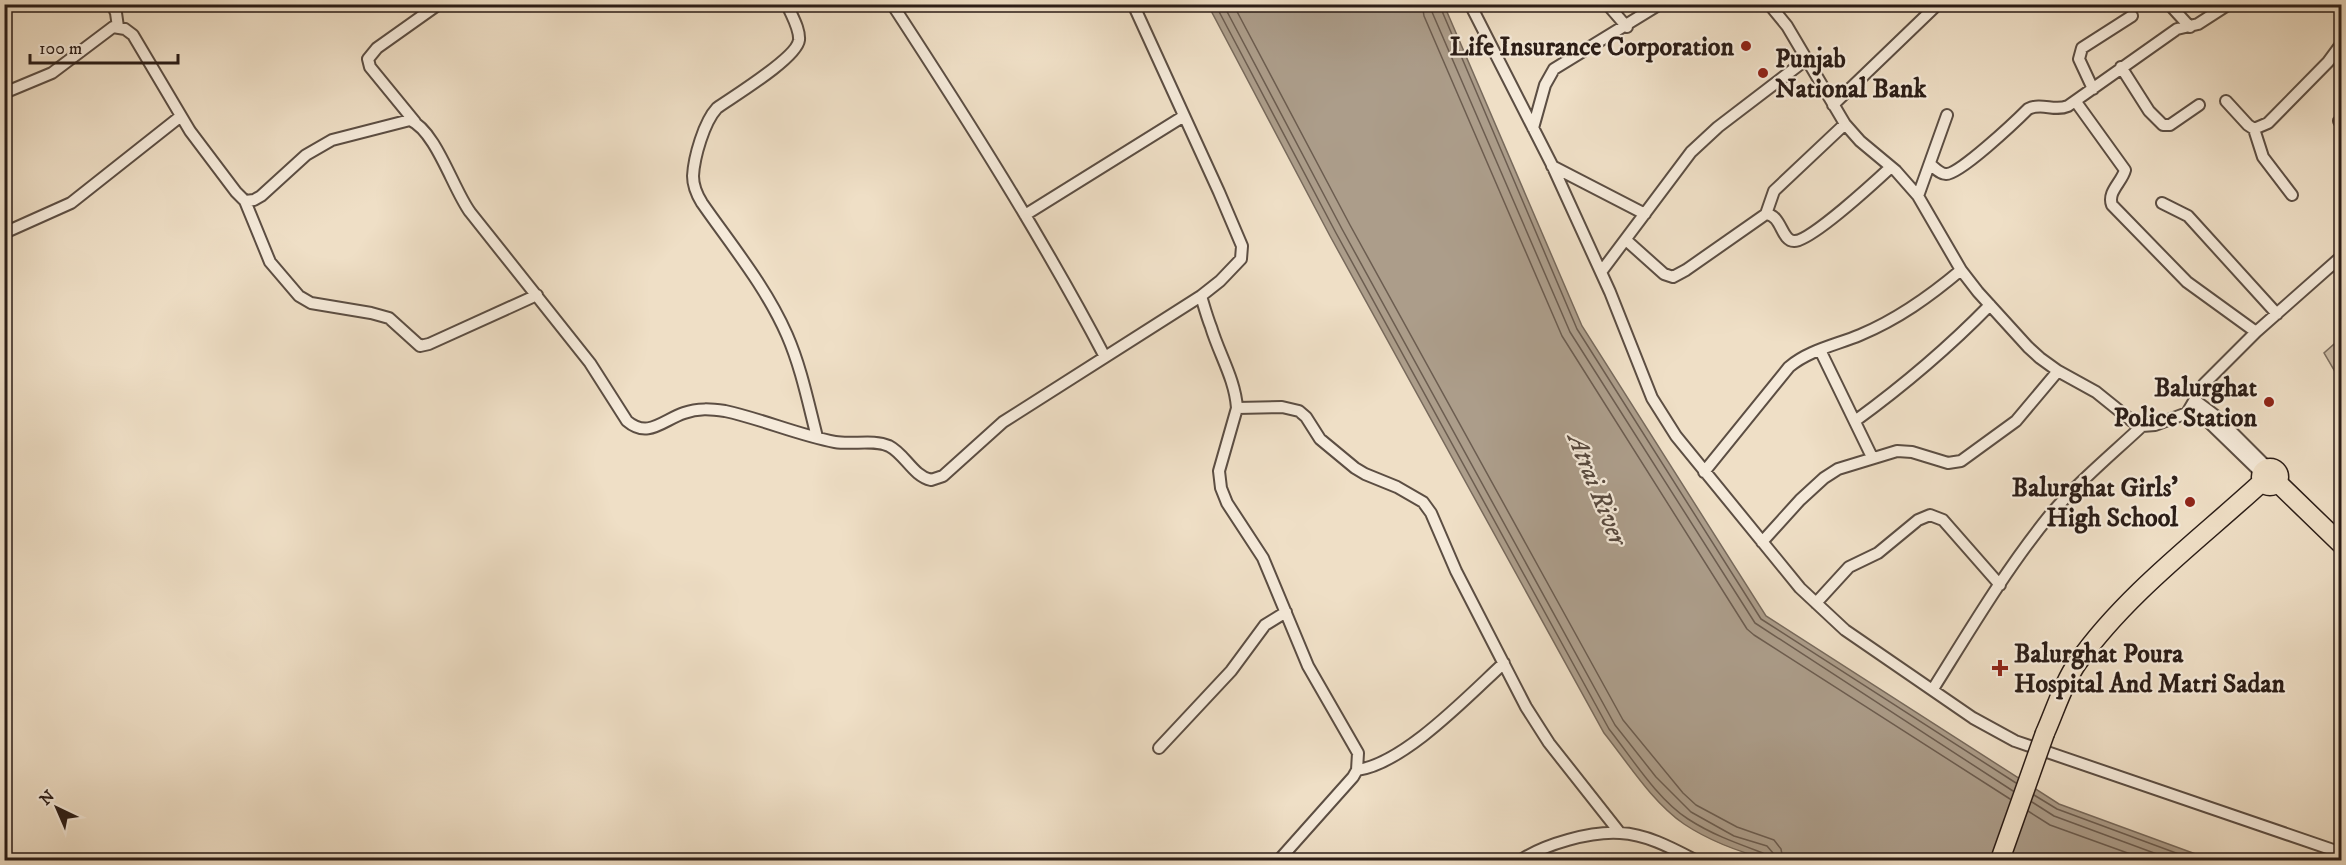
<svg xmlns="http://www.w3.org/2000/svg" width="2346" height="865" viewBox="0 0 2346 865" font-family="'IM FELL DW Pica',serif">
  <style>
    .green { fill: #cebea8; stroke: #7c6e60; stroke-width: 1.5 }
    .water { fill: #ac9d8a; stroke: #786a5c; stroke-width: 1.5 }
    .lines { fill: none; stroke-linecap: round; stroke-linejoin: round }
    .shore { stroke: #6c5d50; stroke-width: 1.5 }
    .minor-casing { stroke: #5c4e43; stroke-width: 14 }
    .primary-casing { stroke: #2b1d17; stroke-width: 21 }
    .minor { stroke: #f5eada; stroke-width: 10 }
    .primary { stroke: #efdfc6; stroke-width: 18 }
    .primary-bridge-casing { stroke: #2b1d17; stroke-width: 21; stroke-linecap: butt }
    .primary-bridge { stroke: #efdfc6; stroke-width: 18 }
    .poi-dot { fill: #8f2418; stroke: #f5eada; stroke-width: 2 }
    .labels { text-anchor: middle; stroke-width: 4.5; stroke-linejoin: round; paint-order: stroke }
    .poi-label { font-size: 26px; font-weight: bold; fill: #2b1d17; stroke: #f5eada; text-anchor: end }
    .water-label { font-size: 27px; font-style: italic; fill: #584a3f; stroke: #f5eada }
  </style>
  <rect width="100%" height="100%" fill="#efdfc6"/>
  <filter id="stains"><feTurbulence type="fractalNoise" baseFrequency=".00333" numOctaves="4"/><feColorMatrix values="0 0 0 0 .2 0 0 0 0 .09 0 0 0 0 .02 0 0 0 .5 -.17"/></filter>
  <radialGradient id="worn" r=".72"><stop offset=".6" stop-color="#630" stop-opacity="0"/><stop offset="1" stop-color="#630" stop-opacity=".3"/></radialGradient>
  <path class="green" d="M2341 338V382L2324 353Z"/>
  <path class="water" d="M1208 5H1444L1582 326 1766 616 2059 804 2212 860H1770C1739 852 1711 842 1684 824 1652 802 1628 763 1604 733L1330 236Z"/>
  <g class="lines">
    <path class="shore" d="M1215 4 1336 233 1609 729C1632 758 1657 799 1688 819 1713 835 1736 843 1763 853L1767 860
      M1223 4 1342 229 1615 725 1656 777 1691 812 1734 836 1767 846 1773 853 1774 860
      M1233 4 1350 225 1623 720 1683 793 1696 805 1737 827 1774 840 1781 849 1783 860
      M1422 4 1424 16 1562 336 1747 629 1754 635 2010 799
      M1431 4 1432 12 1570 332 1755 623 2013 791
      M1439 4 1577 329 1761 619 2016 783
      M2034 795 2057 809 2195 860
      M2032 802 2054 816 2173 860
      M2028 811 2050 825 2147 860"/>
    <defs>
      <path id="minor" d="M112 4 116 13 118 27
        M787 4C791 15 800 28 799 40 797 58 734 96 717 108 704 122 694 157 693 176 693 186 697 195 702 203 732 246 766 287 787 335 801 367 808 402 817 437
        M892 4C967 119 1041 235 1105 357
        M1470 4 1552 165 1610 292 1652 398 1676 436 1800 588 1845 630 1973 718 2015 741 2342 853
        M1607 4 1627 27
        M1769 4 1787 26 1845 124 1860 141 1896 171 1918 196 1961 270 1978 292 2028 347 2040 358 2058 371 2096 392 2132 421 2142 426 2155 425 2187 413 2204 384 2256 332 2342 256
        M2169 4 2190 27
        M2121 67 2149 111 2163 125H2170L2199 105
        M2093 89 2079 59 2082 48 2132 16
        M4 93 52 73 113 27 125 29 133 35 190 131 236 192 245 201 254 200 261 196 306 155 332 140 410 120C436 131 453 189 470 212L590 363 627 421C648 439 663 420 684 413 698 408 711 409 725 411 762 419 798 435 835 442 853 445 873 439 889 446 905 454 913 476 931 480L943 476 1003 422 1201 296 1220 281 1241 259 1242 246 1219 192 1133 4
        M2226 101 2248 125 2254 129 2268 123 2328 62 2342 43
        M2076 102 2125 170C2122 182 2107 192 2112 205L2187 282 2256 332
        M1833 105 1938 4
        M2339 121 2342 125
        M415 122 370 67 368 59 377 48 439 4
        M1533 128 1545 85 1554 69 1660 4
        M2254 129 2263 157 2292 195
        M1930 164C1935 168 1940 174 1946 174 1959 175 2016 121 2028 109 2042 102 2054 112 2068 106L2177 29 2198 24 2229 4
        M1552 166 1645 214
        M1918 196 1947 115
        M245 201 270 262 299 296 311 303 371 313 389 318 420 346 429 344 537 295
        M2162 203 2188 216 2277 314
        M1766 214 1774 191 1845 124
        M1025 215 1184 116
        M4 233 71 203 181 116
        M1626 240 1664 274 1673 277 1686 270 1766 214C1782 215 1781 241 1794 241 1810 242 1877 180 1891 167
        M1601 272 1691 152 1718 127 1807 59
        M1201 296C1204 306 1207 317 1211 327 1219 354 1235 379 1237 408L1219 471 1221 488 1227 503 1263 558 1308 666 1358 753 1357 770 1353 777 1279 860
        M1820 350 1872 457
        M2196 401 2216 416 2268 468
        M2192 406 2261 473
        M1237 408 1282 407 1299 411 1306 417 1320 439 1355 468 1365 474 1397 487 1423 502 1431 513 1456 571 1526 707 1549 743 1620 833
        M1855 421C1903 386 1948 348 1990 305
        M1704 472 1789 367C1809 350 1836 345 1860 335 1898 319 1929 297 1961 270
        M1762 542 1800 500 1824 478 1838 469 1897 451 1912 452 1948 463 1961 461 2016 421 2058 371
        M1816 603 1849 567 1878 553 1918 520 1930 515 1943 520 2000 585
        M1933 689C1970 630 2006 569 2050 515 2077 483 2111 455 2142 426
        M1159 748 1231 671 1265 625 1286 612
        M1357 770C1404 764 1469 695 1504 663
        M1521 860C1545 844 1591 831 1620 833 1646 834 1672 848 1695 860"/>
      <path id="primary" d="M2261 477a9 9 0 1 1 18 0a9 9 0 1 1-18 0Z
        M2277 482 2342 545
        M2045 733C2055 711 2064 681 2078 662 2126 594 2200 539 2262 482"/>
    </defs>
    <use href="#minor" class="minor-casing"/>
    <use href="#primary" class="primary-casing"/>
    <use href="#minor" class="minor"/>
    <use href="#primary" class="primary"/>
    <defs>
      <path id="primary-bridge" d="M2000 860 2045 733"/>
    </defs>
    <use href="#primary-bridge" class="primary-bridge-casing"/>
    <use href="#primary-bridge" class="primary-bridge"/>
  </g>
  <g class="poi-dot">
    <circle cx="1746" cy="46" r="6"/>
    <circle cx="1763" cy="73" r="6"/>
    <circle cx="2269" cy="402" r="6"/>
    <circle cx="2190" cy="502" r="6"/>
    <path d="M1997 659h6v6h6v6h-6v6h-6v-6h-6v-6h6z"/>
  </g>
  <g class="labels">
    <g class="poi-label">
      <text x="1734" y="55">Life Insurance Corporation</text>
      <text x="1775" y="67" text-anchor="start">Punjab<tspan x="1775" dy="30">National Bank</tspan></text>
      <text x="2257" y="396">Balurghat<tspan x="2257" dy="30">Police Station</tspan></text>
      <text x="2178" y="496">Balurghat Girls'<tspan x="2178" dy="30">High School</tspan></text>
      <text x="2014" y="662" text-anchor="start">Balurghat Poura<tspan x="2014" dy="30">Hospital And Matri Sadan</tspan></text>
    </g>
    <g class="water-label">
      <text transform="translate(1598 489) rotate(68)" y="9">Atrai River</text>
    </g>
  </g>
  <rect width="2346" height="865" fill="none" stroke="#efdfc6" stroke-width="24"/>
  <rect x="6" y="6" width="2334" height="853" fill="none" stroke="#2b1d17" stroke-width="3"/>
  <rect x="12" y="12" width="2322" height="841" fill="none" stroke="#2b1d17" stroke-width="1.5"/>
  <g transform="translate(57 808) rotate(316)" stroke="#f5eada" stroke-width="4.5" paint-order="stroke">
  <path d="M0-4.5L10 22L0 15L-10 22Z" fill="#2b1d17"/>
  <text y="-9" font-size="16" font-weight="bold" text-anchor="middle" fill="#2b1d17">N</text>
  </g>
  <path d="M30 54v9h148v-9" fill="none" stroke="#2b1d17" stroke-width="3"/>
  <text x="39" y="54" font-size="18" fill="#2b1d17" stroke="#f5eada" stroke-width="4.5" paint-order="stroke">100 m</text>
  <rect width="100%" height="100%" filter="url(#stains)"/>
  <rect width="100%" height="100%" fill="url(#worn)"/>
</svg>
